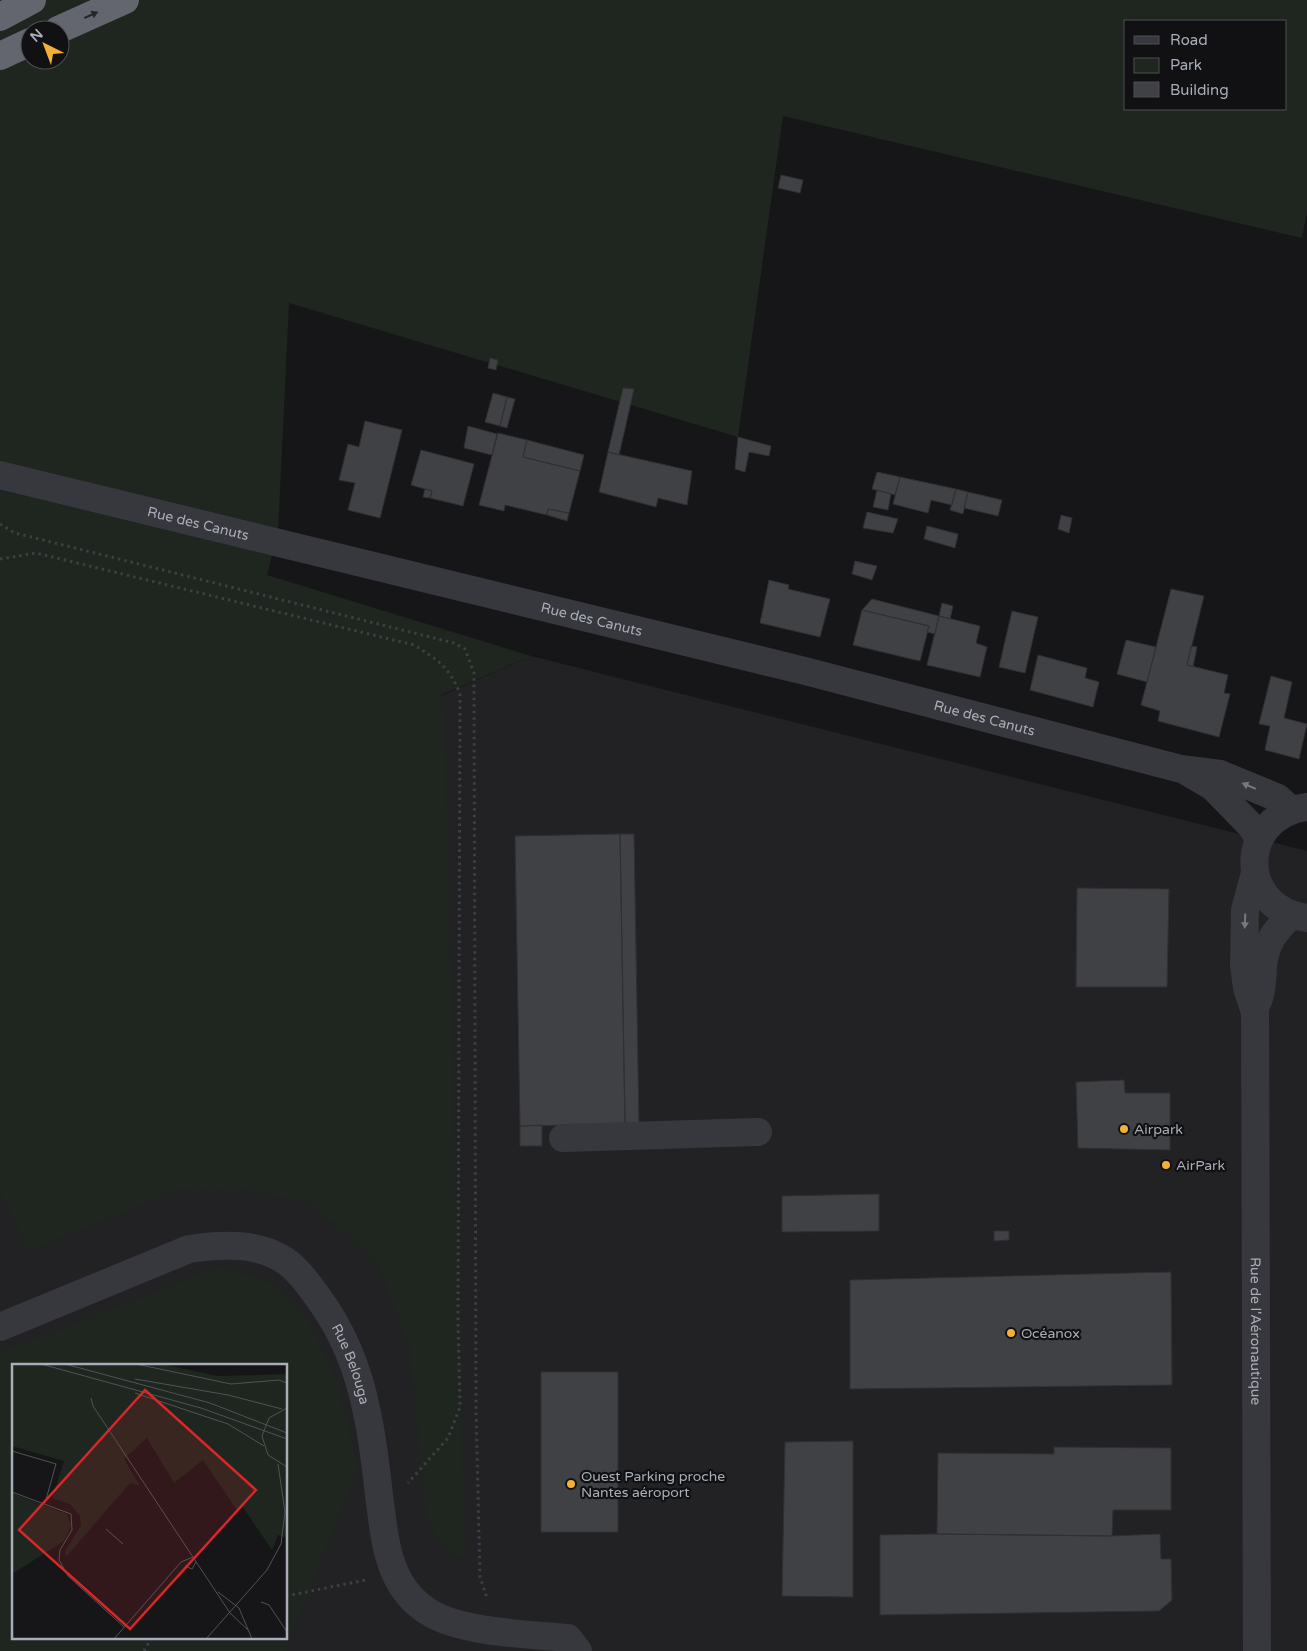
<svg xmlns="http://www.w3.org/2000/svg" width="1307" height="1651" viewBox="0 0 1307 1651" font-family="'Varela Round',sans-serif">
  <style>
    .built { fill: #222225; fill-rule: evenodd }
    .green { fill: #1e261f; fill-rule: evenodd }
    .building { fill: #404145; stroke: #303034 }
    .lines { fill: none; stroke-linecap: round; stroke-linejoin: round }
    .path { stroke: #3d3f44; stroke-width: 3; stroke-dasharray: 2.5 4; stroke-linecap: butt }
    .minor { stroke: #37383d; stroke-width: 28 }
    .highway { stroke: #63666e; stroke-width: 28 }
    .oneway { fill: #26262a }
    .oneway2 { fill: #757881 }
    .poi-dot { fill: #f2b134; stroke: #111113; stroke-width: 2 }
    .labels { text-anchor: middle; stroke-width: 4.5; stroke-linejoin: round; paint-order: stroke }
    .street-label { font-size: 14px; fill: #a8adb8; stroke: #111113 }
    .poi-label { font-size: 14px; fill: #a8adb8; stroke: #111113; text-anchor: start }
    .inset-road { fill: none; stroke: #505258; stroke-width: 1 }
    .view { fill: #d62828; fill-opacity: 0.15; stroke: #d62828; stroke-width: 2.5 }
    .inset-edge { fill: none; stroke: #a8adb8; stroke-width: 2.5 }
  </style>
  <rect width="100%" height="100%" fill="#161618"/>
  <path class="built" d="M531 656 1307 851V1651H0V891ZM14 1365H286V1637H14Z"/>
  <path class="green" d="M0 0H1307V212L1302 238 783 116 738 437 289 303 278 532 267 575 531 656 441 695 446 764 465 1556 452 1555 427 1522 409 1345 378 1265 312 1203 253 1191 177 1190 28 1251 0 1191ZM1126 21H1286V109H1126ZM30 30H60V60H30Z
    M217 1268 262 1278 288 1295 312 1326 339 1387 358 1467 285 1651H0V1353ZM14 1365H286V1637H14Z"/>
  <path class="building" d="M781 175 803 180 800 193 778 188Z
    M490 358 498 360 496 370 488 368Z
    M623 388 634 389 619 455 608 452Z
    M493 393 507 397 500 426 485 422Z
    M507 397 515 399 507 428 500 426Z
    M365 421 402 430 380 518 348 510 355 483 339 480 348 444 359 447Z
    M468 426 497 434 492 455 464 448Z
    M498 433 527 440 523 457 580 471 569 513 548 509 547 515 505 505 504 511 479 505Z
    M738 437 771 446 769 456 749 452 745 472 735 469Z
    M527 440 584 455 580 471 523 457Z
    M421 450 474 464 463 506 430 498 432 491 411 485Z
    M608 452 692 471 687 505 658 498 656 507 599 492Z
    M877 472 900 477 895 495 872 489Z
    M900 477 956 489 952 505 931 500 928 513 893 504Z
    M425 489 432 491 430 498 423 497Z
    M956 489 968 492 963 514 950 510Z
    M877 490 891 494 888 510 873 507Z
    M968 492 1002 500 998 516 964 508Z
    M548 509 569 513 567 521 547 515Z
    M867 512 898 519 893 533 863 528Z
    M1061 515 1072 518 1069 533 1058 529Z
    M927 526 958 534 955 548 924 539Z
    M855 561 877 566 872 580 852 574Z
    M769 580 789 585 788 589 830 599 820 637 760 623Z
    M1171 589 1204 596 1187 665 1228 675 1224 693 1230 694 1219 737 1158 721 1160 711 1141 705Z
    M872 599 939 616 935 634 927 632 929 626 862 610Z
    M942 603 953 606 950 619 939 616Z
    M862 610 929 626 920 661 853 645Z
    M1012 611 1038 617 1025 673 999 667Z
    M939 616 980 626 976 643 987 647 980 677 927 665Z
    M1126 640 1156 647 1147 682 1117 674Z
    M1191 646 1197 647 1193 667 1187 665Z
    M1038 655 1087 668 1085 678 1099 682 1093 707 1030 690Z
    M1271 676 1292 682 1284 718 1307 724 1299 759 1265 750 1270 726 1259 724Z
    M620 834H634L639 1124H625Z
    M620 834 625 1124 520 1126 515 836Z
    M1077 888 1169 889 1167 987H1076Z
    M1124 1080 1125 1093H1170V1150L1078 1148 1076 1082Z
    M542 1125V1146H520V1126Z
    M879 1194V1231L782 1232V1196Z
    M994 1231H1009V1240L994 1241Z
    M1171 1272 1172 1385 850 1389V1280Z
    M541 1372H618V1532H541Z
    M853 1441V1597L782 1596 785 1442Z
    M1054 1447 1171 1448V1510H1113L1112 1536 937 1534 938 1453 1054 1454Z
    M937 1534 1112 1536 1160 1534 1161 1559H1171L1172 1600 1159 1611 880 1615V1535Z"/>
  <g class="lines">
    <path class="path" d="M0 524 15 533 454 643 465 649 474 673 476 1411 480 1577 487 1598
      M0 559 36 553 414 645C438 660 448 666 460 693L458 1319 460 1407 448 1438 408 1483
      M286 1596 366 1580
      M144 1651 152 1637"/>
    <g class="minor">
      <path id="s1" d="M0 475 805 671 1181 769 1220 774 1278 798 1291 810"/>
      <path d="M1189 773 1213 787 1251 826 1259 839"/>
      <path d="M1306 807C1237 817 1237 909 1307 918"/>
      <path id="s2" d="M1255 873 1245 910 1244 965 1247 988 1255 1012 1257 1651"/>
      <path d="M1258 1001C1263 989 1262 979 1263 966 1265 943 1276 930 1291 915"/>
      <path d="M563 1138 758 1132"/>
      <path id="s3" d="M0 1327 189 1249C222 1244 259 1242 287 1262 298 1270 310 1286 317 1296 343 1331 359 1371 367 1413 373 1440 376 1468 379 1495 385 1540 387 1589 432 1614 467 1633 528 1634 568 1638L578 1651"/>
    </g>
    <path class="highway" d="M0 17 32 0
      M58 30 125 0
      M0 56 30 42"/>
  </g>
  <defs><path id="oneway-solid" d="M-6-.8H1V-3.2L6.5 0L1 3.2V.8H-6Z" transform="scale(1.25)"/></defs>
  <use class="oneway" href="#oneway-solid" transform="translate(91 15) rotate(-24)"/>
  <g class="oneway2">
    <use href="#oneway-solid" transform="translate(1249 786) rotate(-157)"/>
    <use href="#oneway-solid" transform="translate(1245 921) rotate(92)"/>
  </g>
  <g class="poi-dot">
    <circle cx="1124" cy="1129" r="5"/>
    <circle cx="1166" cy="1165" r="5"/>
    <circle cx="1011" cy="1333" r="5"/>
    <circle cx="571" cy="1484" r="5"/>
  </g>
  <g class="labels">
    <g class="street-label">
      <text dy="5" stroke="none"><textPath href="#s1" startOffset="204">Rue des Canuts</textPath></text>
      <text dy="5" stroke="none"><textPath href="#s1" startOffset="609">Rue des Canuts</textPath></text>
      <text dy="5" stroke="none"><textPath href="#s1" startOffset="1014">Rue des Canuts</textPath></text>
      <text dy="5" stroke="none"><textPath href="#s2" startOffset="461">Rue de l'Aéronautique</textPath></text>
      <text dy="5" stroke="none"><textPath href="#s3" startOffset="428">Rue Belouga</textPath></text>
    </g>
    <g class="poi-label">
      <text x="1134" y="1134">Airpark</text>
      <text x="1176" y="1170">AirPark</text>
      <text x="1021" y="1338">Océanox</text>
      <text x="581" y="1481">Ouest Parking proche<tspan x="581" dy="16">Nantes aéroport</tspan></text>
    </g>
  </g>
  <g transform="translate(12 1364)">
    <rect width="275" height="275" fill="#161618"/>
    <path d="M0 0H149L206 12 275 10V174L266 171 260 186 230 142 225 146 191 96 162 119 135 74 112 95 128 122 118 119 54 193 53 187 69 162 68 152 58 140 40 134 52 97 0 82ZM0 129 55 150 59 162 52 177 0 210Z" fill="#1e261f"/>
    <path class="inset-road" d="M29 0 189 44 275 75M53 0 198 39 275 69M124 0 219 20 267 16 275 19M123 15 216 31 270 45M123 29 216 60 252 82M79 34 81 42 218 249 237 267M275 44 257 54 250 72 256 91 275 103M0 87 44 100 33 139M0 128 59 150 60 166 48 186 47 196 56 212 112 263M94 165 111 180M173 202 180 205 184 198M206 228 227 244 240 275M249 238 257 241 275 268M102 275 169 198 181 193M194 275 255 206 269 180 273 148 266 100"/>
    <path class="view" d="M133 26 244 126 118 265 7 166Z"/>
    <rect width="275" height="275" class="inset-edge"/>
  </g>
  <rect x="1124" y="20" width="162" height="90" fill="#111113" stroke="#4d4f55"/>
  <rect x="1134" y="36" width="25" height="8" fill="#37383d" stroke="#4d4f55"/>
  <text x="1170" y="45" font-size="15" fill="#a8adb8">Road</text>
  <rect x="1134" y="58" width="25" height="15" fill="#1e261f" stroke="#4d4f55"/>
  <text x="1170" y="70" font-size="15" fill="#a8adb8">Park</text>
  <rect x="1134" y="82" width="25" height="15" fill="#404145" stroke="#4d4f55"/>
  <text x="1170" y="95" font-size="15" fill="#a8adb8">Building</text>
  <g transform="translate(45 45) rotate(318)"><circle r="24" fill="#111113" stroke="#4d4f55"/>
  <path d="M0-4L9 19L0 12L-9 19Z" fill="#f2b134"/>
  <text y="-8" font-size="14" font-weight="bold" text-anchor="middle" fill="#a8adb8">N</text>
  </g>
</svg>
